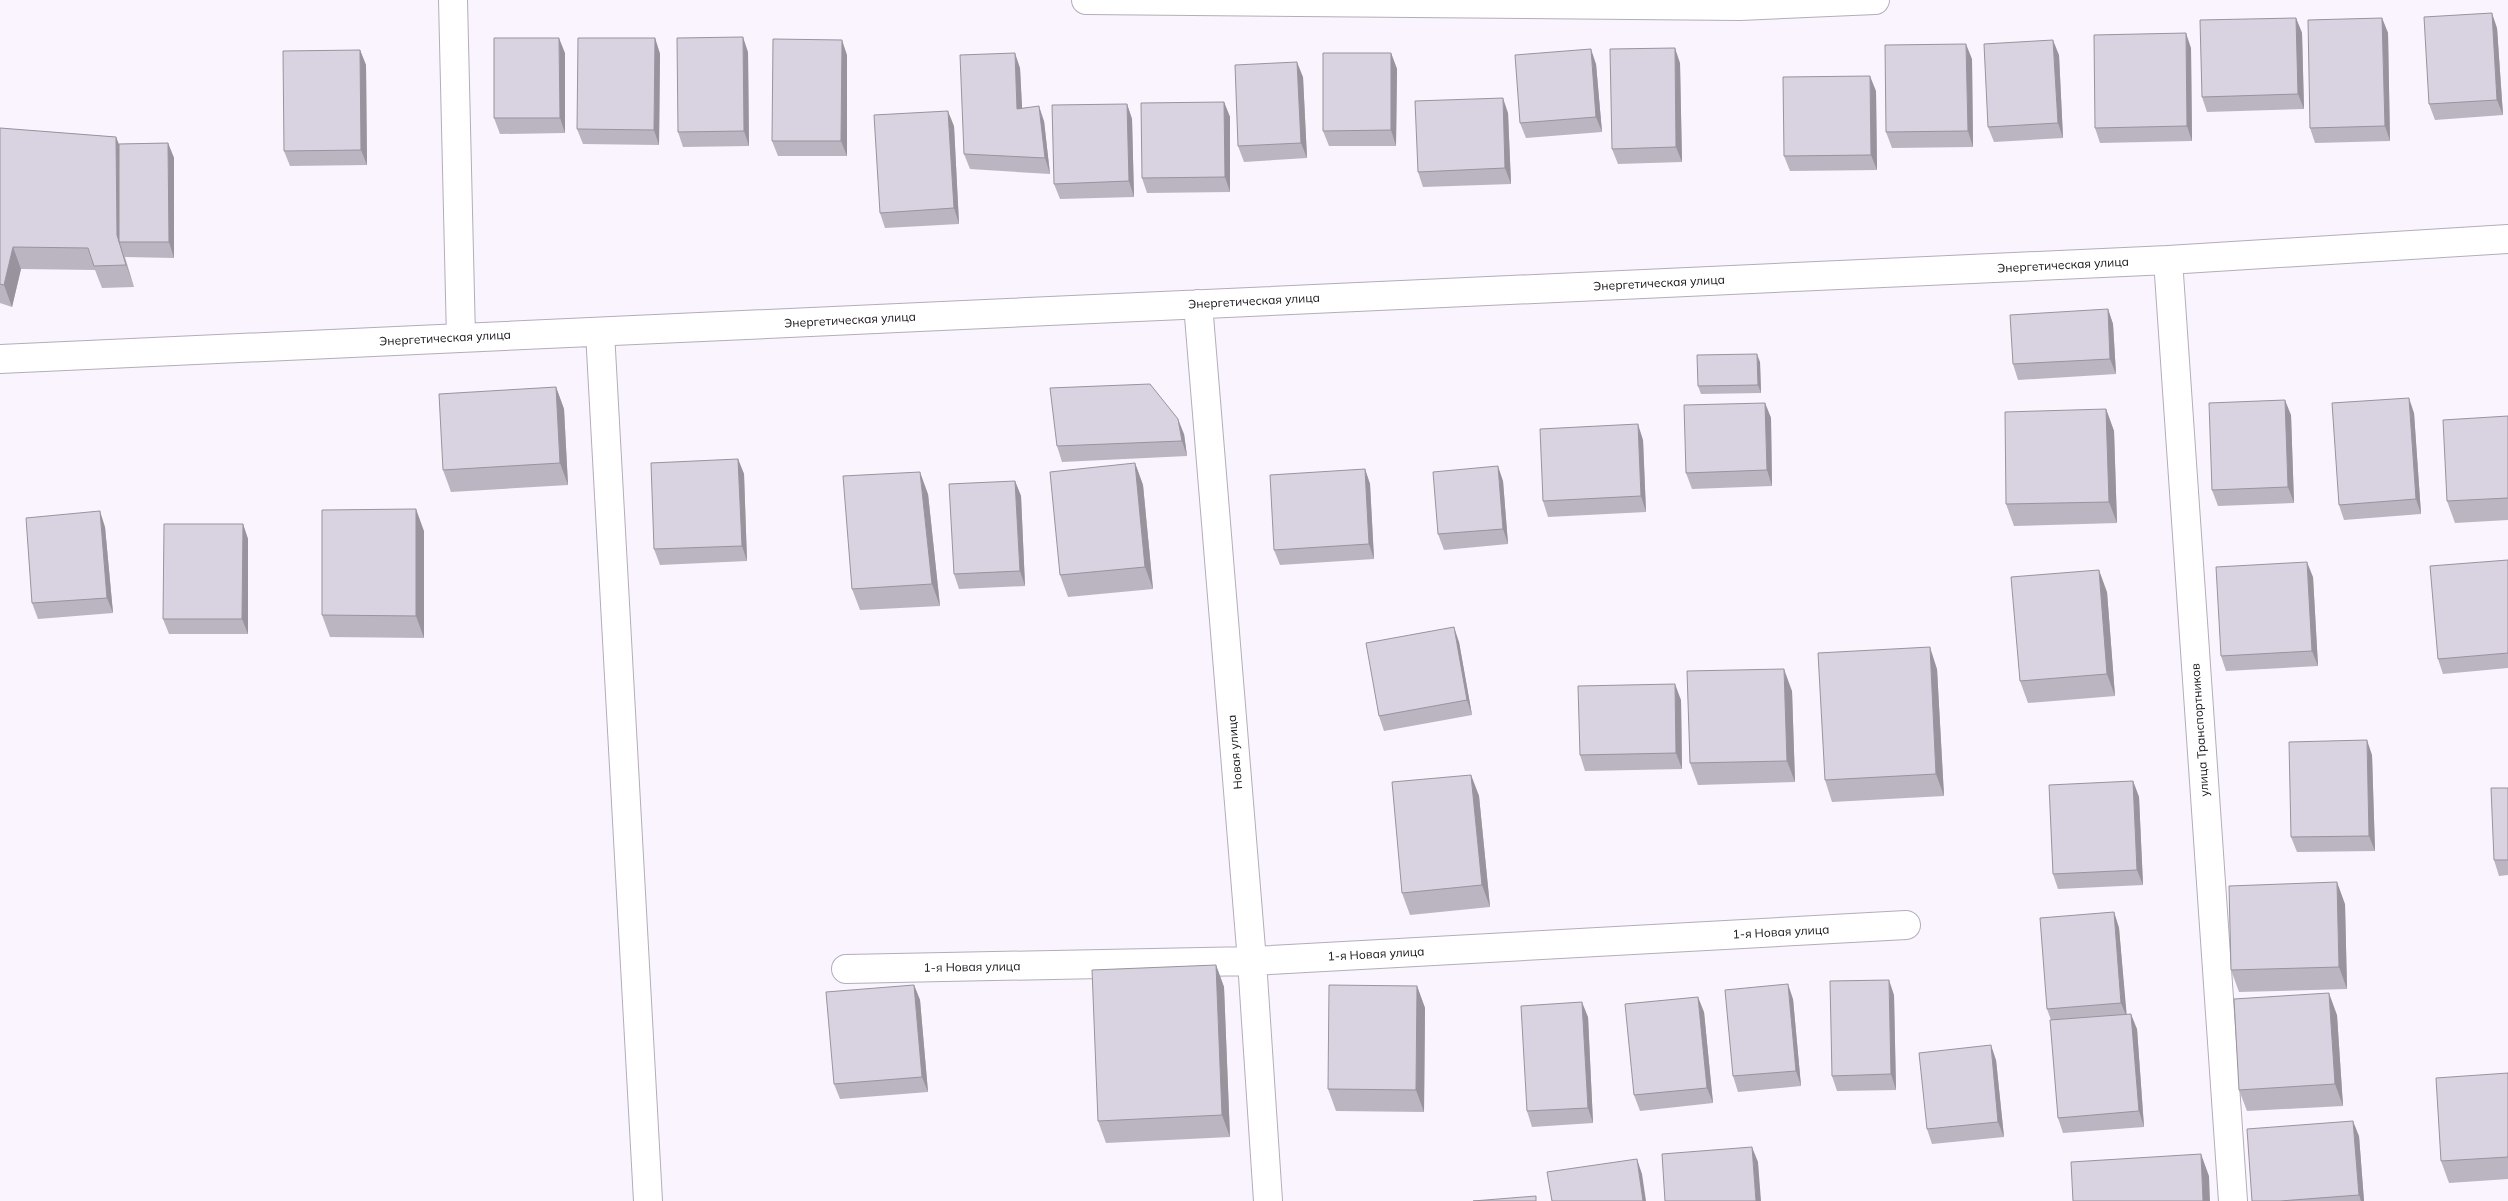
<svg xmlns="http://www.w3.org/2000/svg" width="2508" height="1201" viewBox="0 0 2508 1201" font-family="Mulish,sans-serif">
  <style>
    .lines { fill: none; stroke-linecap: round; stroke-linejoin: round }
    .minor-casing { stroke: #b4acba; stroke-width: 30 }
    .minor { stroke: #fff; stroke-width: 28 }
    .wall { fill: #bbb5c1 }
    .shaded-wall { fill: #98939d }
    .building { fill: #d9d2e0; stroke: #98939d }
    .labels { text-anchor: middle; stroke-width: 4; stroke-linejoin: round; paint-order: stroke }
    .street-label { font-size: 12px; fill: #161318; stroke: #fff }
  </style>
  <rect width="100%" height="100%" fill="#f9f4fd"/>
  <g class="lines">
    <defs>
      <path id="minor" d="M453 0 461 338
        M1086 0 1740 6 1875 0
        M2168 260 2233 1201
        M1198 304 1252 961 1268 1201
        M600 332 648 1201
        M0 359 2168 260 2508 239
        M846 969 1252 961 1906 925"/>
    </defs>
    <use href="#minor" class="minor-casing"/>
    <use href="#minor" class="minor"/>
  </g>
  <path class="wall" d="M2296 18 2302 33 2304 109 2207 112 2202 97Z
    M2382 18 2388 33 2390 141 2315 143 2310 128Z
    M2497 28 2503 115 2435 120 2429 104Z
    M655 38 660 54 659 145 583 144 577 129Z
    M2191 48 2192 141 2100 143 2095 128Z
    M360 50 366 65 367 165 290 166 284 151Z
    M748 52 749 146 683 147 678 132Z
    M565 53V133L500 134 494 118Z
    M1391 53 1397 69 1396 146H1329L1323 131Z
    M847 55V156H778L772 141Z
    M2059 55 2063 138 1994 142 1988 127Z
    M1972 59 1973 147 1892 148 1886 132Z
    M1680 63 1682 162 1618 164 1612 149Z
    M1596 64 1602 132 1526 138 1520 123Z
    M1020 68 1022 109 1044 121 1050 174 970 169 964 154Z
    M1303 77 1307 158 1244 162 1238 146Z
    M1876 91 1877 170 1790 171 1784 156Z
    M1224 102 1230 117V192L1147 193 1142 178Z
    M1127 104 1132 119 1134 197 1060 199 1054 184Z
    M1508 113 1511 184 1423 187 1418 172Z
    M954 126 959 224 885 228 880 213Z
    M0 128 116 137 119 144 168 143 174 158V258L125 257 134 287 102 288 95 270 21 269 12 307 0 303Z
    M2108 309 2113 324 2116 374 2018 380 2013 364Z
    M1760 362 1761 393 1701 394 1698 386Z
    M556 387 564 409 568 485 451 492 443 470Z
    M1765 403 1771 418 1772 486 1692 489 1686 473Z
    M2106 409 2114 431 2117 523 2014 526 2006 504Z
    M2414 413 2421 514 2344 520 2339 505Z
    M2291 415 2294 503 2218 506 2212 490Z
    M2508 416V520L2455 523 2447 501Z
    M1184 434 1187 456 1062 462 1057 446Z
    M1643 440 1646 512 1548 517 1543 501Z
    M738 459 744 474 747 561 660 565 654 549Z
    M1135 463 1143 485 1153 589 1068 597 1060 575Z
    M1365 469 1370 484 1374 559 1280 565 1274 550Z
    M1015 481 1021 496 1025 586 959 589 954 574Z
    M1503 481 1508 544 1444 550 1438 534Z
    M928 494 940 606 860 610 852 589Z
    M243 524 248 539V634H169L163 619Z
    M105 527 113 613 38 619 32 603Z
    M424 531V638L330 637 322 615Z
    M2508 560V668L2443 674 2438 659Z
    M2313 577 2318 666 2226 671 2221 656Z
    M2107 592 2115 696 2028 703 2020 681Z
    M1459 642 1472 715 1384 731 1379 716Z
    M1937 669 1944 796 1832 802 1825 780Z
    M1792 691 1795 782 1698 785 1690 763Z
    M1681 700 1682 769 1585 771 1580 755Z
    M2372 755 2375 851 2297 852 2291 837Z
    M1471 775 1479 796 1490 907 1410 915 1402 893Z
    M2133 781 2139 797 2143 885 2058 889 2053 874Z
    M2508 788V875L2499 876 2494 860Z
    M2345 904 2347 989 2239 992 2231 970Z
    M2114 912 2119 928 2126 1014 2137 1029 2144 1127 2063 1133 2058 1118 2051 1020 2047 1009Z
    M1216 965 1224 987 1230 1137 1106 1143 1098 1121Z
    M914 985 920 1000 928 1092 840 1099 834 1084Z
    M1417 986 1425 1008 1424 1112 1336 1111 1328 1089Z
    M1894 995 1896 1090 1837 1091 1832 1076Z
    M1793 999 1801 1086 1738 1092 1733 1076Z
    M1704 1012 1713 1103 1640 1111 1634 1095Z
    M2337 1015 2343 1106 2247 1111 2239 1090Z
    M1588 1017 1593 1123 1532 1127 1527 1111Z
    M1996 1060 2004 1137 1932 1144 1927 1129Z
    M2508 1073V1179L2449 1183 2441 1161Z
    M2359 1136 2364 1201H2252Z"/>
  <path class="shaded-wall" d="M2492 13 2497 28 2503 115 2497 100Z
    M2296 18 2302 33 2304 109 2298 94Z
    M2382 18 2388 33 2390 141 2385 126Z
    M2186 33 2191 48 2192 141 2187 126Z
    M743 37 748 52 749 146 744 131Z
    M559 38 565 53V133L560 118Z
    M655 38 660 54 659 145 654 130Z
    M842 40 847 55V156L841 141Z
    M2053 40 2059 55 2063 138 2058 123Z
    M1966 44 1972 59 1973 147 1968 131Z
    M1675 48 1680 63 1682 162 1676 147Z
    M1591 49 1596 64 1602 132 1596 117Z
    M360 50 366 65 367 165 361 150Z
    M1015 53 1020 68 1023 125 1017 109Z
    M1391 53 1397 69 1396 146 1391 130Z
    M1297 62 1303 77 1307 158 1301 143Z
    M1870 76 1876 91 1877 170 1871 155Z
    M1503 98 1508 113 1511 184 1505 168Z
    M1224 102 1230 117V192L1225 177Z
    M1127 104 1132 119 1134 197 1129 181Z
    M1039 106 1044 121 1050 174 1045 158Z
    M948 111 954 126 959 224 954 208Z
    M116 137 124 159 119 242 134 287 126 265 117 235Z
    M168 143 174 158V258L169 242Z
    M13 247 21 269 12 307 4 285Z
    M2108 309 2113 324 2116 374 2110 359Z
    M1757 354 1760 362 1761 393 1758 385Z
    M556 387 564 409 568 485 560 463Z
    M2409 398 2414 413 2421 514 2416 499Z
    M2285 400 2291 415 2294 503 2288 487Z
    M1765 403 1771 418 1772 486 1767 470Z
    M2106 409 2114 431 2117 523 2109 502Z
    M1178 419 1184 434 1187 456 1182 441Z
    M1638 424 1643 440 1646 512 1641 496Z
    M738 459 744 474 747 561 742 546Z
    M1135 463 1143 485 1153 589 1145 567Z
    M1498 466 1503 481 1508 544 1503 529Z
    M1365 469 1370 484 1374 559 1369 544Z
    M920 472 928 494 940 606 932 584Z
    M1015 481 1021 496 1025 586 1020 571Z
    M416 509 424 531V638L416 616Z
    M100 511 105 527 113 613 107 598Z
    M243 524 248 539V634L242 619Z
    M2307 562 2313 577 2318 666 2312 651Z
    M2099 570 2107 592 2115 696 2107 674Z
    M1454 627 1459 642 1472 715 1467 700Z
    M1930 647 1937 669 1944 796 1936 774Z
    M1784 669 1792 691 1795 782 1787 761Z
    M1675 684 1681 700 1682 769 1676 753Z
    M2367 740 2372 755 2375 851 2369 836Z
    M1471 775 1479 796 1490 907 1482 885Z
    M2133 781 2139 797 2143 885 2137 870Z
    M2337 882 2345 904 2347 989 2339 967Z
    M2114 912 2119 928 2127 1018 2121 1003Z
    M1216 965 1224 987 1230 1137 1222 1115Z
    M1889 980 1894 995 1896 1090 1891 1074Z
    M1788 984 1793 999 1801 1086 1796 1071Z
    M914 985 920 1000 928 1092 922 1077Z
    M1417 986 1425 1008 1424 1112 1416 1090Z
    M2329 993 2337 1015 2343 1106 2335 1084Z
    M1698 997 1704 1012 1713 1103 1707 1088Z
    M1582 1002 1588 1017 1593 1123 1588 1108Z
    M2131 1014 2137 1029 2144 1127 2139 1111Z
    M1991 1045 1996 1060 2004 1137 1998 1122Z
    M2353 1121 2359 1136 2364 1201H2361L2359 1195Z
    M1752 1147 1758 1162 1761 1201H1756Z
    M2201 1154 2209 1176 2210 1201H2203Z
    M1637 1159 1642 1174 1646 1201H1643Z"/>
  <path class="building" d="M2492 13 2497 100 2429 104 2424 17Z
    M2296 18 2298 94 2202 97 2200 20Z
    M2382 18 2385 126 2310 128 2308 20Z
    M2186 33 2187 126 2095 128 2094 35Z
    M743 37 744 131 678 132 677 38Z
    M494 38H559L560 118H494Z
    M578 38H655L654 130 577 129Z
    M773 39 842 40 841 141H772Z
    M2053 40 2058 123 1988 127 1984 44Z
    M1966 44 1968 131 1886 132 1885 45Z
    M1675 48 1676 147 1612 149 1610 49Z
    M1591 49 1596 117 1520 123 1515 55Z
    M360 50 361 150 284 151 283 51Z
    M1015 53 1017 109 1039 106 1045 158 964 154 960 55Z
    M1323 53H1391V130L1323 131Z
    M1297 62 1301 143 1238 146 1235 65Z
    M1870 76 1871 155 1784 156 1783 77Z
    M1503 98 1505 168 1418 172 1415 101Z
    M1224 102 1225 177 1142 178 1141 103Z
    M1127 104 1129 181 1054 184 1052 105Z
    M948 111 954 208 880 213 874 115Z
    M0 128 116 137 117 235 126 265 94 266 88 248 13 247 4 285 0 284Z
    M168 143 169 242H119V144Z
    M2108 309 2110 359 2013 364 2010 315Z
    M1757 354 1758 385 1698 386 1697 355Z
    M1150 384 1178 419 1182 441 1057 446 1050 388Z
    M556 387 560 463 443 470 439 394Z
    M2409 398 2416 499 2339 505 2332 403Z
    M2285 400 2288 487 2212 490 2209 403Z
    M1765 403 1767 470 1686 473 1684 405Z
    M2106 409 2109 502 2006 504 2005 412Z
    M2508 416V498L2447 501 2443 420Z
    M1638 424 1641 496 1543 501 1540 429Z
    M738 459 742 546 654 549 651 463Z
    M1135 463 1145 567 1060 575 1050 472Z
    M1498 466 1503 529 1438 534 1433 472Z
    M1365 469 1369 544 1274 550 1270 475Z
    M920 472 932 584 852 589 843 476Z
    M1015 481 1020 571 954 574 949 484Z
    M416 509V616L322 615V510Z
    M100 511 107 598 32 603 26 518Z
    M164 524H243L242 619H163Z
    M2508 560V653L2438 659 2430 566Z
    M2307 562 2312 651 2221 656 2216 567Z
    M2099 570 2107 674 2020 681 2011 577Z
    M1454 627 1467 700 1379 716 1366 643Z
    M1930 647 1936 774 1825 780 1818 653Z
    M1784 669 1787 761 1690 763 1687 671Z
    M1675 684 1676 753 1580 755 1578 686Z
    M2367 740 2369 836 2291 837 2289 742Z
    M1471 775 1482 885 1402 893 1392 782Z
    M2133 781 2137 870 2053 874 2049 785Z
    M2491 788H2508V860H2494Z
    M2337 882 2339 967 2231 970 2229 886Z
    M2114 912 2121 1003 2047 1009 2040 918Z
    M1216 965 1222 1115 1098 1121 1092 970Z
    M1889 980 1891 1074 1832 1076 1830 981Z
    M1788 984 1796 1071 1733 1076 1725 990Z
    M914 985 922 1077 834 1084 826 992Z
    M1329 985 1417 986 1416 1090 1328 1089Z
    M2329 993 2335 1084 2239 1090 2234 999Z
    M1698 997 1707 1088 1634 1095 1625 1004Z
    M1582 1002 1588 1108 1527 1111 1521 1006Z
    M2131 1014 2139 1111 2058 1118 2050 1020Z
    M1991 1045 1998 1122 1927 1129 1919 1053Z
    M2508 1073V1157L2441 1161 2436 1078Z
    M2353 1121 2359 1195 2280 1201H2252L2247 1129Z
    M1752 1147 1756 1201H1665L1662 1154Z
    M2201 1154 2203 1201H2073L2071 1162Z
    M1637 1159 1643 1201H1552L1547 1172Z
    M1536 1196V1201H1473Z"/>
  <g class="labels">
    <g class="street-label">
      <text transform="translate(2063 265) rotate(-3)" y="4">Энергетическая улица</text>
      <text transform="translate(1659 283) rotate(-3)" y="4">Энергетическая улица</text>
      <text transform="translate(1254 301) rotate(-3)" y="4">Энергетическая улица</text>
      <text transform="translate(850 320) rotate(-3)" y="4">Энергетическая улица</text>
      <text transform="translate(445 338) rotate(-3)" y="4">Энергетическая улица</text>
      <text transform="translate(2200 730) rotate(-94)" y="4">улица Транспортников</text>
      <text transform="translate(1235 752) rotate(-95)" y="4">Новая улица</text>
      <text transform="translate(1781 932) rotate(-3)" y="4">1-я Новая улица</text>
      <text transform="translate(1376 954) rotate(-3)" y="4">1-я Новая улица</text>
      <text transform="translate(972 967) rotate(-1)" y="4">1-я Новая улица</text>
    </g>
  </g>
</svg>
